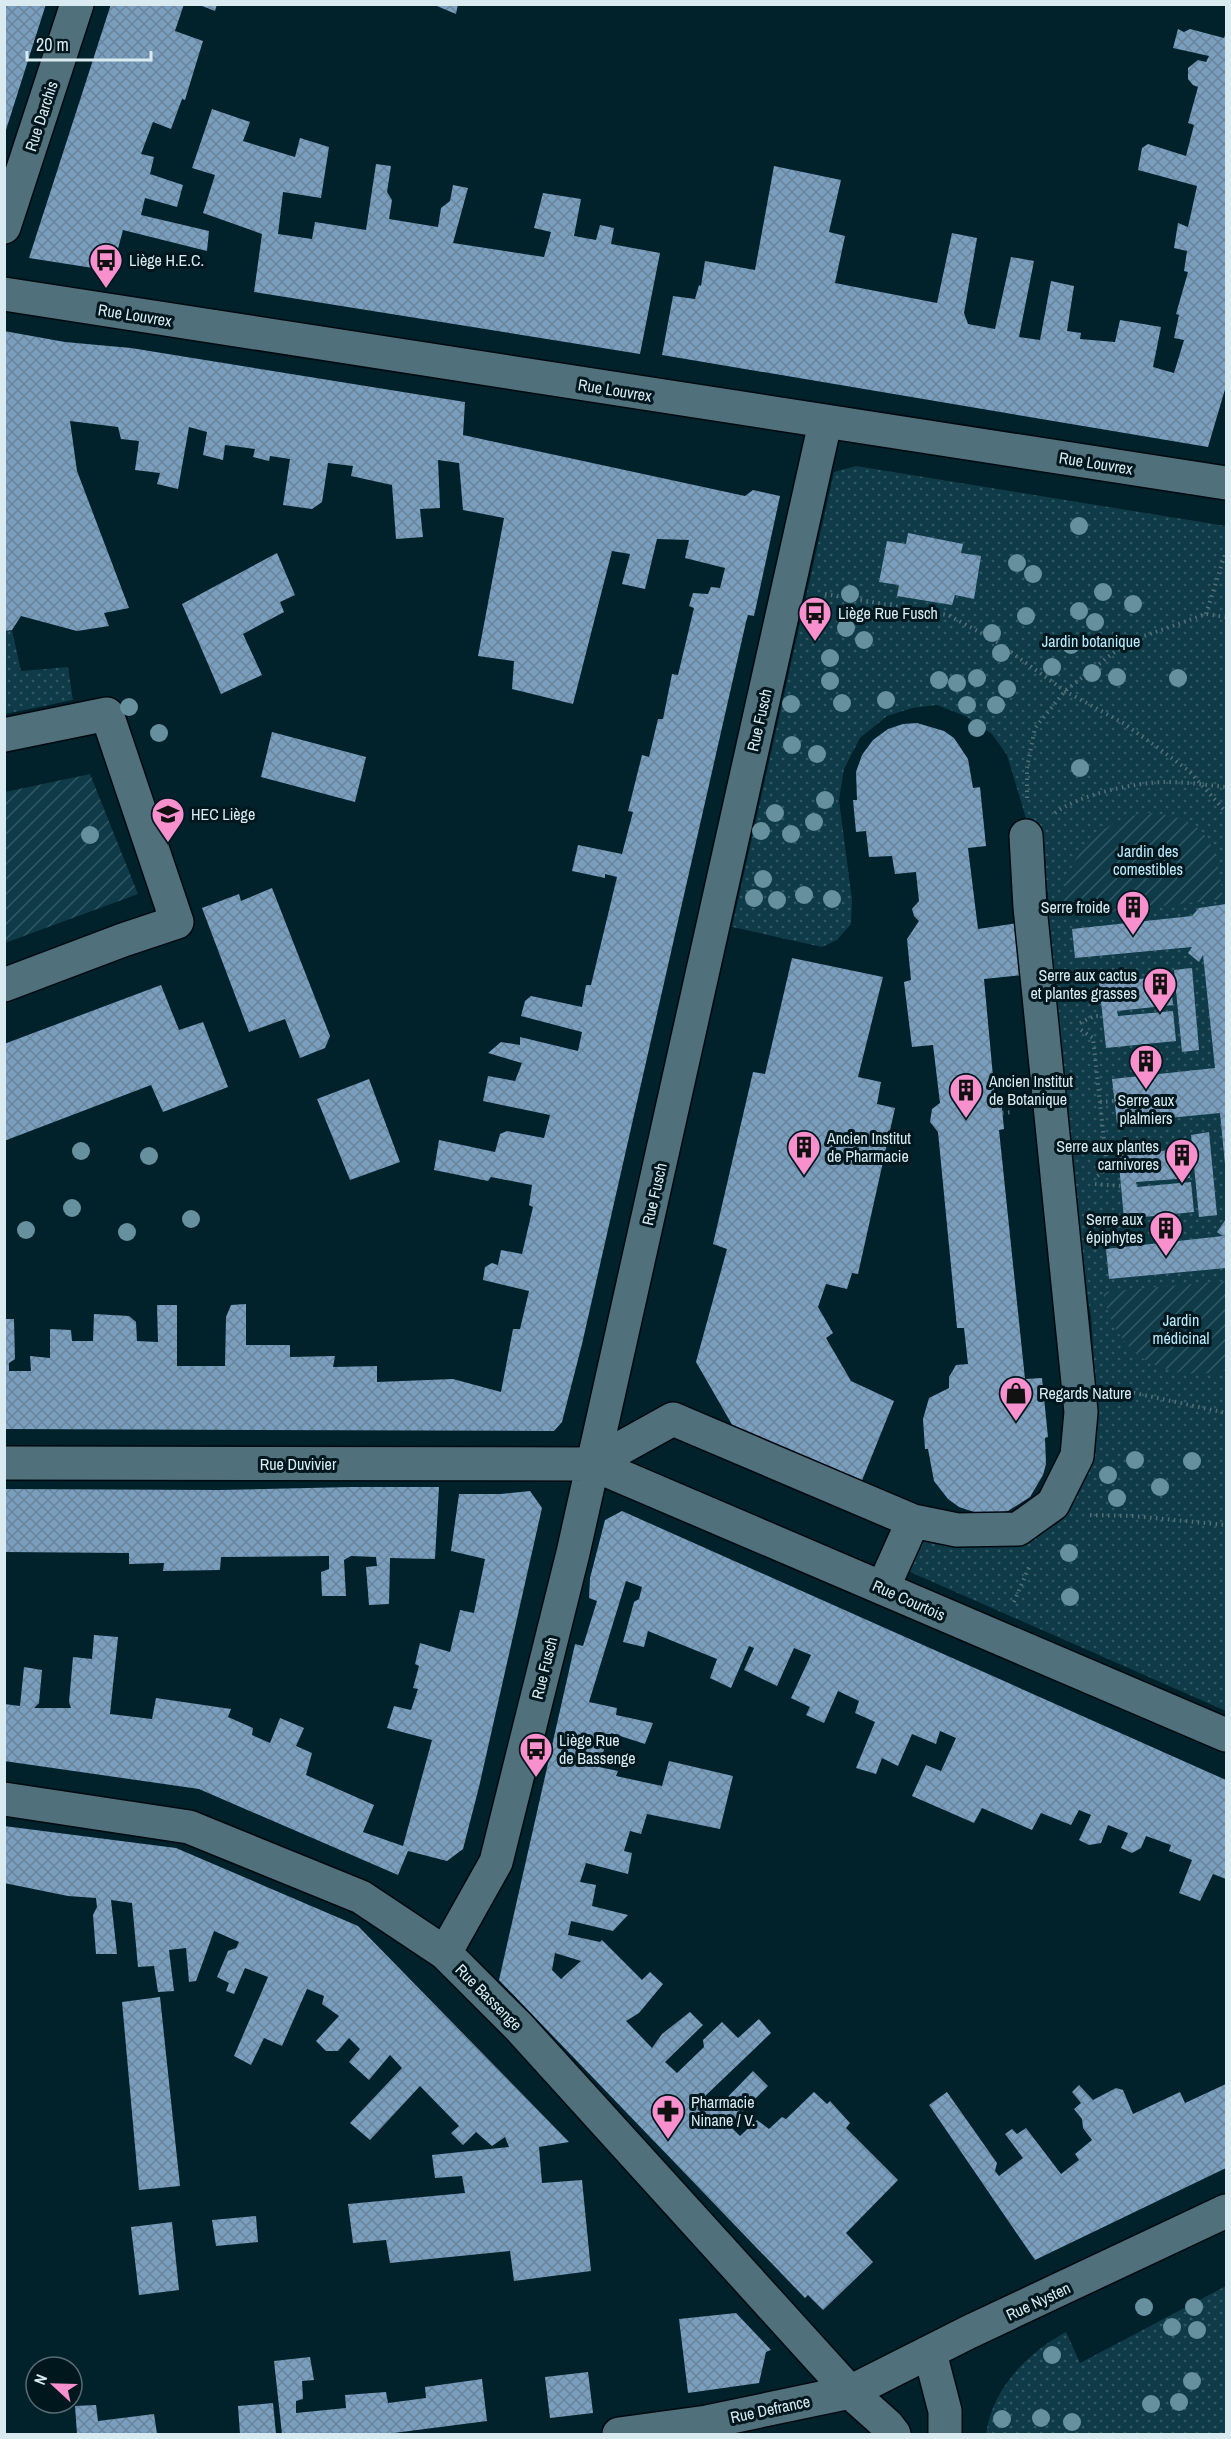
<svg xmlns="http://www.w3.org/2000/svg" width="1231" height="2439" viewBox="0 0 1231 2439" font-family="'Archivo Narrow',sans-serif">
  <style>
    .grass { fill: url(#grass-dots) }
    .garden { fill: url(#garden-furrows) }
    .building { fill: url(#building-cross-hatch); fill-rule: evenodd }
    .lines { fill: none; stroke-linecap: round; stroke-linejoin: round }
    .minor-casing { stroke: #000a10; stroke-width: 36 }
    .path { stroke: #546f77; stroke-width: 4; stroke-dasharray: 1.5 4.5; stroke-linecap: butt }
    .minor { stroke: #50707c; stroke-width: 33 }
    .tree { fill: #67909e }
    .labels { text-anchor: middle; stroke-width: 6; stroke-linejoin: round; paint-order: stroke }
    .street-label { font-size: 16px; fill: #d9ebf1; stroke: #01171e }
    .poi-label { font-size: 16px; fill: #d9ebf1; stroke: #01171e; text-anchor: start }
    .park-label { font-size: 16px; fill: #baeafc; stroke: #01171e }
  </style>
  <defs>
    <pattern id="grass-dots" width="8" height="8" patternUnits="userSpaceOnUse" patternTransform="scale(1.5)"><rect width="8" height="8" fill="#0f3b48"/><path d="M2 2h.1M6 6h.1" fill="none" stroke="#315863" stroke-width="1.8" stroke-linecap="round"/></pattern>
    <pattern id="garden-furrows" width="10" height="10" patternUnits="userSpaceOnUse" patternTransform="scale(1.5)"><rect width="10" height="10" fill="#0f3b48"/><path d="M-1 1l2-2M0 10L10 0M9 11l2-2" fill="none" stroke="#315863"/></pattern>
    <pattern id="building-cross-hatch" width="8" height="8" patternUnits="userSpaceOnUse" patternTransform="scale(1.5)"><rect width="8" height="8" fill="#7a9ebd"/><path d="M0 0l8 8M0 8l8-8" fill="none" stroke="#69849a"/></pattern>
  </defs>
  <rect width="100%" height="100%" fill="#01212b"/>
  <path class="grass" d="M856 466 1226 526V1711L901 1568 918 1533 1022 1542 1057 1524 1091 1465 1097 1411 1091 1316 1086 1289 1048 919V892L1007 755 992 734 965 716 937 705 912 708 887 716 860 738 844 769 839 800 852 900 851 924 837 940 822 947 732 927 834 472Z
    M12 630 21 671 68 667 73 700 5 714 4 631Z
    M1226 2286V2434H986C992 2389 1027 2353 1066 2332L1080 2363Z"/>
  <path class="garden" d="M90 774 138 894 5 943V792Z
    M1148 813C1209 816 1217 846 1223 899L1066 917C1065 910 1063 901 1064 894 1068 852 1107 817 1148 813Z
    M1226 1281V1370C1165 1385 1114 1355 1103 1292Z"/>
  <path class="building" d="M4 4H46L5 133H4Z
    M111 4H184L175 31 203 41 185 100 182 99 171 129 153 122 141 154 154 157 150 174 183 185 177 207 145 198 141 215 209 231 207 251 123 230 112 271 29 258Z
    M197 4H217L215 11Z
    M432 4H458L456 14Z
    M1178 29 1184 32 1190 29 1224 38 1226 32V386L1208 447 662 355 673 296 695 299 699 285 701 286 705 261 755 270 774 166 841 180 829 232 845 236 835 283 937 303 952 233 977 238 964 313 968 324 995 329 1011 257 1034 261 1019 337 1040 340 1051 281 1074 286 1067 331 1081 333 1080 339 1115 342 1120 320 1161 327 1153 367 1174 373 1184 340 1174 338 1179 315 1176 314 1188 272 1184 271 1187 251 1174 248 1178 223 1188 227 1197 186 1138 170 1142 148 1148 144 1186 156 1194 125 1188 123 1198 87 1193 85 1188 79V68L1198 60 1206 62 1209 56 1173 48Z
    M212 109 250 122 243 141 295 157 300 138 329 147 321 198 283 192 278 234 312 239 315 222 366 230 376 164 391 166 387 192 392 200 389 219 438 227 441 208 450 201 453 185 468 188 453 243 544 257 551 232 534 228 543 193 581 199 574 236 596 240 600 225 614 228 611 244 660 253 640 354 254 292 262 234 203 213 215 175 192 168Z
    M4 331 65 342 131 348 465 402 463 435 745 496 753 490 780 496 754 616 748 615 746 622 582 1344 562 1422 554 1431 4 1429V1319H14L15 1359 9 1363V1371H31L30 1356 50 1358V1329L71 1330 72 1341H93L94 1314 129 1316 136 1322 137 1341 158 1342 157 1305H177V1366H225L226 1317 231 1305 246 1304V1345H290V1357L335 1356 333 1367 377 1366V1382L453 1379 501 1392 513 1329H520L529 1291 483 1280 485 1267 492 1263 498 1265 501 1250 522 1254 533 1207 529 1205 532 1185 491 1177 488 1181 434 1170 439 1140 495 1152 500 1134 507 1131 544 1138 550 1115 483 1101 488 1076 515 1081 522 1063 488 1053 501 1042 520 1045V1037L578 1051 582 1032 521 1016 525 1001 531 996 582 1007 586 985H591L617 877 605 874V878L572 871 578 845 622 854 633 812 628 811 642 755 649 757 658 719H663L672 674 678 675 694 608 689 606 693 593 708 594 711 587 720 588 725 568 685 558 689 540 657 539 645 589 622 584 630 554 612 551 573 704 512 689 514 661 478 656 504 518 463 510 459 463 438 460 440 508 420 509 423 537 396 539 392 485 351 476 353 466 328 463 322 502 312 509 283 505 290 459 270 456 269 461 253 457 255 449 225 445 223 460 203 455 207 432 189 427 178 489 157 484 160 473 135 470 139 441 121 439 118 427 70 421 77 471 129 608 104 613 109 626 77 631 21 616 12 630 4 631Z
    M908 533 963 544 961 553 981 556 974 599 955 595 952 605 897 596 899 585 879 582 887 541 906 544Z
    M277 553 295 595 280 602 284 612 243 634 262 675 221 694 182 604Z
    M917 723 944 731 954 738 968 759 973 788 980 787 986 846 968 848 978 929 1018 923 1023 975 984 979 995 1098H1001L1004 1129 999 1130 1025 1379 1042 1378 1048 1437 1045 1438 1046 1464 1043 1475 1030 1497 1008 1511 993 1514 977 1513 959 1507 948 1499 934 1481 928 1449H925L923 1419 929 1398 949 1388V1377L956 1365 968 1364 964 1328H957L938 1132 930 1122 932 1109 940 1103 933 1045 912 1047 904 982 911 980 907 939 919 921 914 916 912 909 919 901 916 872 895 874 892 856 869 857 866 831 856 832 853 800H857L856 772 862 755 873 740 888 729 903 724Z
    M272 732 366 757 355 802 261 777Z
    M272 888 330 1036 325 1048 300 1058 285 1019 249 1032 202 908 239 894 241 901Z
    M1226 904V1164H1225L1220 1113 1117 1123 1112 1079 1215 1068 1203 955 1199 962 1188 953 1192 947 1075 958 1072 929 1192 916 1199 908Z
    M792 958 883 977 858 1077 881 1082 877 1104 895 1108 858 1274 852 1273 847 1289 826 1284 818 1307 833 1333 826 1338 851 1381 894 1401 861 1483 734 1428 696 1362 727 1249 713 1244 753 1072 765 1074Z
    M1192 968 1199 1050 1182 1052 1174 970Z
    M1170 976 1173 1005 1117 1011 1118 1016 1173 1011 1176 1041 1106 1048 1099 983Z
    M161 985 179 1030 203 1022 228 1087 163 1112 151 1085 4 1141V1044Z
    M369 1079 400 1162 350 1180 317 1099Z
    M1209 1132 1217 1215 1199 1217 1191 1135Z
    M1187 1149 1190 1178 1136 1182 1137 1187 1191 1182 1194 1212 1124 1219 1118 1154Z
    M1226 1219V1268L1109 1279 1106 1249 1223 1236 1217 1232Z
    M351 1487H439L435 1559 390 1558 389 1604 369 1605 366 1567 377 1566 376 1557 351 1556 344 1560 346 1596H322L321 1572 329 1569V1556L221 1557 220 1570 163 1571 164 1563 129 1564V1553L4 1552V1489L219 1490Z
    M530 1491 542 1508 479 1787 463 1849 447 1861 408 1851 398 1875 199 1789 4 1761V1704L20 1706 24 1667 42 1670 39 1703 34 1708H71L69 1702 73 1657 92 1659 94 1635 118 1637 110 1714 152 1719 156 1698 231 1709 228 1717 253 1728 252 1735 270 1743 280 1718 304 1728 296 1746 312 1753 306 1775 374 1805 363 1832 403 1846 432 1740 387 1728 394 1706 411 1710 418 1689 413 1688 419 1666 415 1664 420 1643 450 1652 460 1610 474 1613 485 1559 451 1551 459 1494H501Z
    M622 1511 1226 1780V1879L1213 1874 1200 1901 1179 1893 1192 1860 1169 1851 1171 1845 1146 1836 1141 1848 1132 1853 1121 1848 1128 1833 1108 1825 1101 1843 1089 1845 1079 1840 1091 1815 1079 1810 1071 1825 1041 1813 1032 1830 982 1808 974 1823 912 1796 926 1765 941 1771 956 1738 940 1731 936 1744 912 1734 898 1766 882 1758 876 1774 856 1768 875 1722 855 1713 859 1701 838 1691 824 1723 806 1715 810 1707 791 1698 811 1655 794 1648 777 1686 744 1670 754 1648 749 1646 731 1688 710 1678 717 1659 648 1631 644 1647 623 1642 634 1602 639 1599 642 1587 626 1581 589 1702 617 1708 616 1715 653 1723 645 1744 611 1733 609 1749H604L599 1767 618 1771 616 1776 662 1786 669 1761 733 1776 720 1829 647 1814 641 1834 630 1831 624 1851 632 1853 628 1874 586 1863 580 1882 596 1885 592 1906 628 1915 613 1931 571 1921 568 1935 600 1942 602 1940 642 1980 650 1972 663 1984 639 2013 626 2021 652 2048 662 2034 690 2012 703 2025 665 2062 677 2073 704 2047 703 2040 722 2022 738 2038 759 2019 771 2033 702 2099 714 2111 753 2071 768 2086 729 2125 740 2136 757 2120 769 2129 782 2117 786 2119 814 2092 827 2104 830 2101 850 2123 846 2128 898 2180 846 2233 873 2262 823 2310 808 2295 805 2298 499 1980 575 1644 583 1646 597 1601 589 1598 590 1578 605 1520ZM555 1953 581 1961 561 1979 552 1970Z
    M4 1826 176 1848 358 1926 569 2142 539 2147 542 2183 582 2180 591 2271 514 2281 510 2251 390 2263 386 2240 353 2243 348 2204 465 2193 462 2176 435 2178 432 2155 509 2147 505 2137 492 2146 476 2132 463 2145 451 2133 459 2126 420 2086 370 2140 350 2123 402 2068 390 2055 369 2080 349 2062 360 2049 349 2038 338 2051H326L316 2041 339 2016 322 2004 324 1996 307 1989 282 2046 264 2038 251 2065 234 2056 268 1977 245 1968 234 1994 226 1991 229 1983 217 1977 228 1951 236 1948 239 1942 214 1931 196 1981 189 1982 186 1948 169 1950 174 1991 158 1992 154 1966 138 1967 132 1903 111 1900 117 1954H96L93 1915 97 1907 96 1898 68 1896 4 1883Z
    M160 1997 180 2186 139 2190 122 2002Z
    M1226 2084V2168L1035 2260 929 2105 947 2092 997 2163 995 2171 999 2176 1023 2158 1005 2134 1012 2129 1017 2134 1026 2128 1061 2174 1079 2160 1075 2154 1092 2140 1083 2128 1082 2119 1074 2109 1081 2103 1072 2092 1079 2085 1093 2100 1116 2088 1123 2090 1133 2114 1180 2092 1185 2103Z
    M256 2216 258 2242 216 2246 212 2220Z
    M172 2222 179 2290 139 2295 131 2227Z
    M736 2313 771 2350 766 2352 759 2383 688 2393 679 2319Z
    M310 2357 314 2380 302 2381 303 2399 296 2401V2413L346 2408 345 2395 386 2392 388 2403 426 2398 425 2387 482 2379 487 2421 386 2434H282L274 2361Z
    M588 2372 593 2413 550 2418 545 2377Z
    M273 2403 276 2434H240L238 2406Z
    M96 2405 98 2421 154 2414 157 2434H77L75 2406Z"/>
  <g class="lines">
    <defs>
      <path id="minor" d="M4 227 77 4
        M4 294 1226 483
        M4 735 107 714 177 922 123 940 4 985
        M4 1463 592 1464 1226 1735
        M592 1464 673 1419 913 1521 957 1530 1018 1529 1053 1504 1077 1456 1081 1412 1030 907 1026 836
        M883 1588 913 1521
        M4 1799 189 1827 361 1897 445 1953 519 2027 850 2392 887 2425 894 2434
        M445 1953 496 1862 573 1553 825 423
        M930 2353 945 2411V2434
        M619 2434 707 2422 850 2392 969 2332 1226 2211"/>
    </defs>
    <use href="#minor" class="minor-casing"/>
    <path class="path" d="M825 594 948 615 994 640 1065 691 1123 723 1157 747 1189 771 1226 812
      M1206 614 1226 551
      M1027 798V768L1035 728 1065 691 1127 642 1206 614 1226 617
      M1055 813C1078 795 1136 782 1166 782 1186 782 1207 785 1226 787
      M1080 1023 1094 1016H1103
      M1081 1030 1093 1038 1107 1168 1095 1178
      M1100 1102 1115 1101
      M1002 1113 1012 1112
      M1095 1184 1121 1186
      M1116 1389 1226 1413
      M1090 1515 1133 1516 1226 1525
      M1014 1602 1030 1565"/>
    <use href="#minor" class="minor"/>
  </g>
  <g class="tree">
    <circle cx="1079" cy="526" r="9"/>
    <circle cx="1017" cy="563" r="9"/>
    <circle cx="1033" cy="574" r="9"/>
    <circle cx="1103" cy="592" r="9"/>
    <circle cx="850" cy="594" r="9"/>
    <circle cx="1133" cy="604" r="9"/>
    <circle cx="1079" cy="611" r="9"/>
    <circle cx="809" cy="616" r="9"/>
    <circle cx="1026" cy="616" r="9"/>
    <circle cx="1095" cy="622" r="9"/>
    <circle cx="846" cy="628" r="9"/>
    <circle cx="992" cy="633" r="9"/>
    <circle cx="864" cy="640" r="9"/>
    <circle cx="1071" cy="645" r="9"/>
    <circle cx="1001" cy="653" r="9"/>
    <circle cx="830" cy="658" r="9"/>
    <circle cx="1052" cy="667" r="9"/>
    <circle cx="1092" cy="673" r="9"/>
    <circle cx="1117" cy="677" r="9"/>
    <circle cx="977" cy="678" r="9"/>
    <circle cx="1178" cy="678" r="9"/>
    <circle cx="939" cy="680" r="9"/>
    <circle cx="830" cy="681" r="9"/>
    <circle cx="957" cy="683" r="9"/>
    <circle cx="1007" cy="689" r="9"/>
    <circle cx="886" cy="700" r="9"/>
    <circle cx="842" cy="703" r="9"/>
    <circle cx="791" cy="704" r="9"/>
    <circle cx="967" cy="705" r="9"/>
    <circle cx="996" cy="705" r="9"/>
    <circle cx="129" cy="707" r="9"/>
    <circle cx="977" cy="728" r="9"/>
    <circle cx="159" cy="733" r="9"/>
    <circle cx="792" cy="745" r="9"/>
    <circle cx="817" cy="754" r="9"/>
    <circle cx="1080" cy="768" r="9"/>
    <circle cx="825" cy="800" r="9"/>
    <circle cx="775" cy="813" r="9"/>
    <circle cx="814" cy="822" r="9"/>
    <circle cx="761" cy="831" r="9"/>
    <circle cx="791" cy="834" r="9"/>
    <circle cx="90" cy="835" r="9"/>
    <circle cx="763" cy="879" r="9"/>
    <circle cx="804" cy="895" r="9"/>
    <circle cx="754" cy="898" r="9"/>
    <circle cx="832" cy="899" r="9"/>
    <circle cx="777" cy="900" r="9"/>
    <circle cx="81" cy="1151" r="9"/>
    <circle cx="149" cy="1156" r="9"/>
    <circle cx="72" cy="1208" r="9"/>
    <circle cx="191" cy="1219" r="9"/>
    <circle cx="26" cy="1230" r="9"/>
    <circle cx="127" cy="1232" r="9"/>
    <circle cx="1135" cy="1460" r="9"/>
    <circle cx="1192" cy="1461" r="9"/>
    <circle cx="1108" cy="1475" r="9"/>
    <circle cx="1160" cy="1487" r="9"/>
    <circle cx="1117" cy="1498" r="9"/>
    <circle cx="1069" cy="1553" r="9"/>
    <circle cx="1070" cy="1597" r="9"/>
    <circle cx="1144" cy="2307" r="9"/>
    <circle cx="1194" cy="2307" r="9"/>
    <circle cx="1172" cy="2327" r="9"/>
    <circle cx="1197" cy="2330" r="9"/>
    <circle cx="1052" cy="2355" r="9"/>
    <circle cx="1192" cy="2381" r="9"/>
    <circle cx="1179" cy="2402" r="9"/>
    <circle cx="1151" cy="2404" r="9"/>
    <circle cx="1041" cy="2418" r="9"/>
    <circle cx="1002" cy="2419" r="9"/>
    <circle cx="1072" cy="2422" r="9"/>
  </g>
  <defs>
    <symbol id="bus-pin" viewBox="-11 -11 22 30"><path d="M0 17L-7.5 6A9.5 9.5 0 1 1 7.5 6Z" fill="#f790cd" stroke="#01171e"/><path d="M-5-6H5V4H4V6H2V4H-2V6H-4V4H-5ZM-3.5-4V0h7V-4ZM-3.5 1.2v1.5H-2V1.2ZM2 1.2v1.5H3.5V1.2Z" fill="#111"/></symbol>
    <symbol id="university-pin" viewBox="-11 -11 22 30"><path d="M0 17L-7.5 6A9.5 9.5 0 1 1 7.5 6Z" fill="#f790cd" stroke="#01171e"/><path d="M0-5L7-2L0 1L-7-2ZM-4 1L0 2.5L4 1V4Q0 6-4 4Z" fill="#111"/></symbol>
    <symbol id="building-pin" viewBox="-11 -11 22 30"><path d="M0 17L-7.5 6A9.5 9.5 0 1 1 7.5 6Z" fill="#f790cd" stroke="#01171e"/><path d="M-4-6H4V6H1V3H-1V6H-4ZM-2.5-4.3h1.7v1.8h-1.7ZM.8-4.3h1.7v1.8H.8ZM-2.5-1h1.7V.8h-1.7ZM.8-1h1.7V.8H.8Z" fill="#111"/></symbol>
    <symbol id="shop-pin" viewBox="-11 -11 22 30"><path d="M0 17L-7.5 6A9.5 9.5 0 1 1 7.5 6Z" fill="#f790cd" stroke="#01171e"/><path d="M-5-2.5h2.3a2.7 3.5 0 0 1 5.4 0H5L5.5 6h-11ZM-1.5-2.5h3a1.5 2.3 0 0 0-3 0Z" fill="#111"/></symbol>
    <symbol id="pharmacy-pin" viewBox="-11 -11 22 30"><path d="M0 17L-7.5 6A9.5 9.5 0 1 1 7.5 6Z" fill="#f790cd" stroke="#01171e"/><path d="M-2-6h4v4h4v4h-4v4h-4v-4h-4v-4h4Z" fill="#111"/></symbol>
  </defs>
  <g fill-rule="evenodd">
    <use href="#bus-pin" x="87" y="241" width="38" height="52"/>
    <use href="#bus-pin" x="796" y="594" width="38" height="52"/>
    <use href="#university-pin" x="149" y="795" width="38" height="52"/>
    <use href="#building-pin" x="1114" y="888" width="38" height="52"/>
    <use href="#building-pin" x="1141" y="965" width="38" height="52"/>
    <use href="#building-pin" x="1127" y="1042" width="38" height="52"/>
    <use href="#building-pin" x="947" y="1071" width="38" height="52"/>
    <use href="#building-pin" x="785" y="1128" width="38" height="52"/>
    <use href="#building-pin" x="1163" y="1136" width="38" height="52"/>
    <use href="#building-pin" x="1147" y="1209" width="38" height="52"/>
    <use href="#shop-pin" x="997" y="1374" width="38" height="52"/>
    <use href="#bus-pin" x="517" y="1730" width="38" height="52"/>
    <use href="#pharmacy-pin" x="649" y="2092" width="38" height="52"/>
  </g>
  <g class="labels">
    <g class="street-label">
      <text transform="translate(41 116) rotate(-72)" y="6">Rue Darchis</text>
      <text transform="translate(135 315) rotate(9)" y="6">Rue Louvrex</text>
      <text transform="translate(615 390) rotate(9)" y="6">Rue Louvrex</text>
      <text transform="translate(1096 463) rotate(9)" y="6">Rue Louvrex</text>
      <text transform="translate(759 720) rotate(-77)" y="6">Rue Fusch</text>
      <text transform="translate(654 1194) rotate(-77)" y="6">Rue Fusch</text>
      <text x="298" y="1470">Rue Duvivier</text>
      <text transform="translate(909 1600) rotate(24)" y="6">Rue Courtois</text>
      <text transform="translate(544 1668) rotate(-76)" y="6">Rue Fusch</text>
      <text transform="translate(489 1997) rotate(45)" y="6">Rue Bassenge</text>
      <text transform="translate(1038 2301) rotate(-25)" y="6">Rue Nysten</text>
      <text transform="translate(770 2409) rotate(-12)" y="6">Rue Defrance</text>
    </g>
    <g class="poi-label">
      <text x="129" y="266">Liège H.E.C.</text>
      <text x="838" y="619">Liège Rue Fusch</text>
      <text x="191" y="820">HEC Liège</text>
      <text x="1110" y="913" text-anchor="end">Serre froide</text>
      <text x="1137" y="981" text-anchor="end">Serre aux cactus<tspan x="1137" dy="18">et plantes grasses</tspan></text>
      <text x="989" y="1087">Ancien Institut<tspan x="989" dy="18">de Botanique</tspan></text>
      <text x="1146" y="1106" text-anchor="middle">Serre aux<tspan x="1146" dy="18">plalmiers</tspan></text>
      <text x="827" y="1144">Ancien Institut<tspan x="827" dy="18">de Pharmacie</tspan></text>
      <text x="1159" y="1152" text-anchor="end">Serre aux plantes<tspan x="1159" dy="18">carnivores</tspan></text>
      <text x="1143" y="1225" text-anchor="end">Serre aux<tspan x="1143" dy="18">épiphytes</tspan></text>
      <text x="1039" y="1399">Regards Nature</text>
      <text x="559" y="1746">Liège Rue<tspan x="559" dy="18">de Bassenge</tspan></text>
      <text x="691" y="2108">Pharmacie<tspan x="691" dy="18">Ninane / V.</tspan></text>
    </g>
    <g class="park-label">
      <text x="1091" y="647">Jardin botanique</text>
      <text x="1148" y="857">Jardin des<tspan x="1148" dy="18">comestibles</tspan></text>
      <text x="1181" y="1326">Jardin<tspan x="1181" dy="18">médicinal</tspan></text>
    </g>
  </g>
  <rect width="1231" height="2439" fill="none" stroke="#d9ebf1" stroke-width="12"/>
  <g transform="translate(54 2385) rotate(292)"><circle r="28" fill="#01171e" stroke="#576c72" stroke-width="1.5"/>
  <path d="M0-4.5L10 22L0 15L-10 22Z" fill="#f790cd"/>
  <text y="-9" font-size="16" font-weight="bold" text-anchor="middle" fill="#d9ebf1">N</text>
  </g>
  <path d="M27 51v9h124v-9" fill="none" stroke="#d9ebf1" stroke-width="3"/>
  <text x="36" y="51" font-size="18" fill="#d9ebf1" stroke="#01171e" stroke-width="4.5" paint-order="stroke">20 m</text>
</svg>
